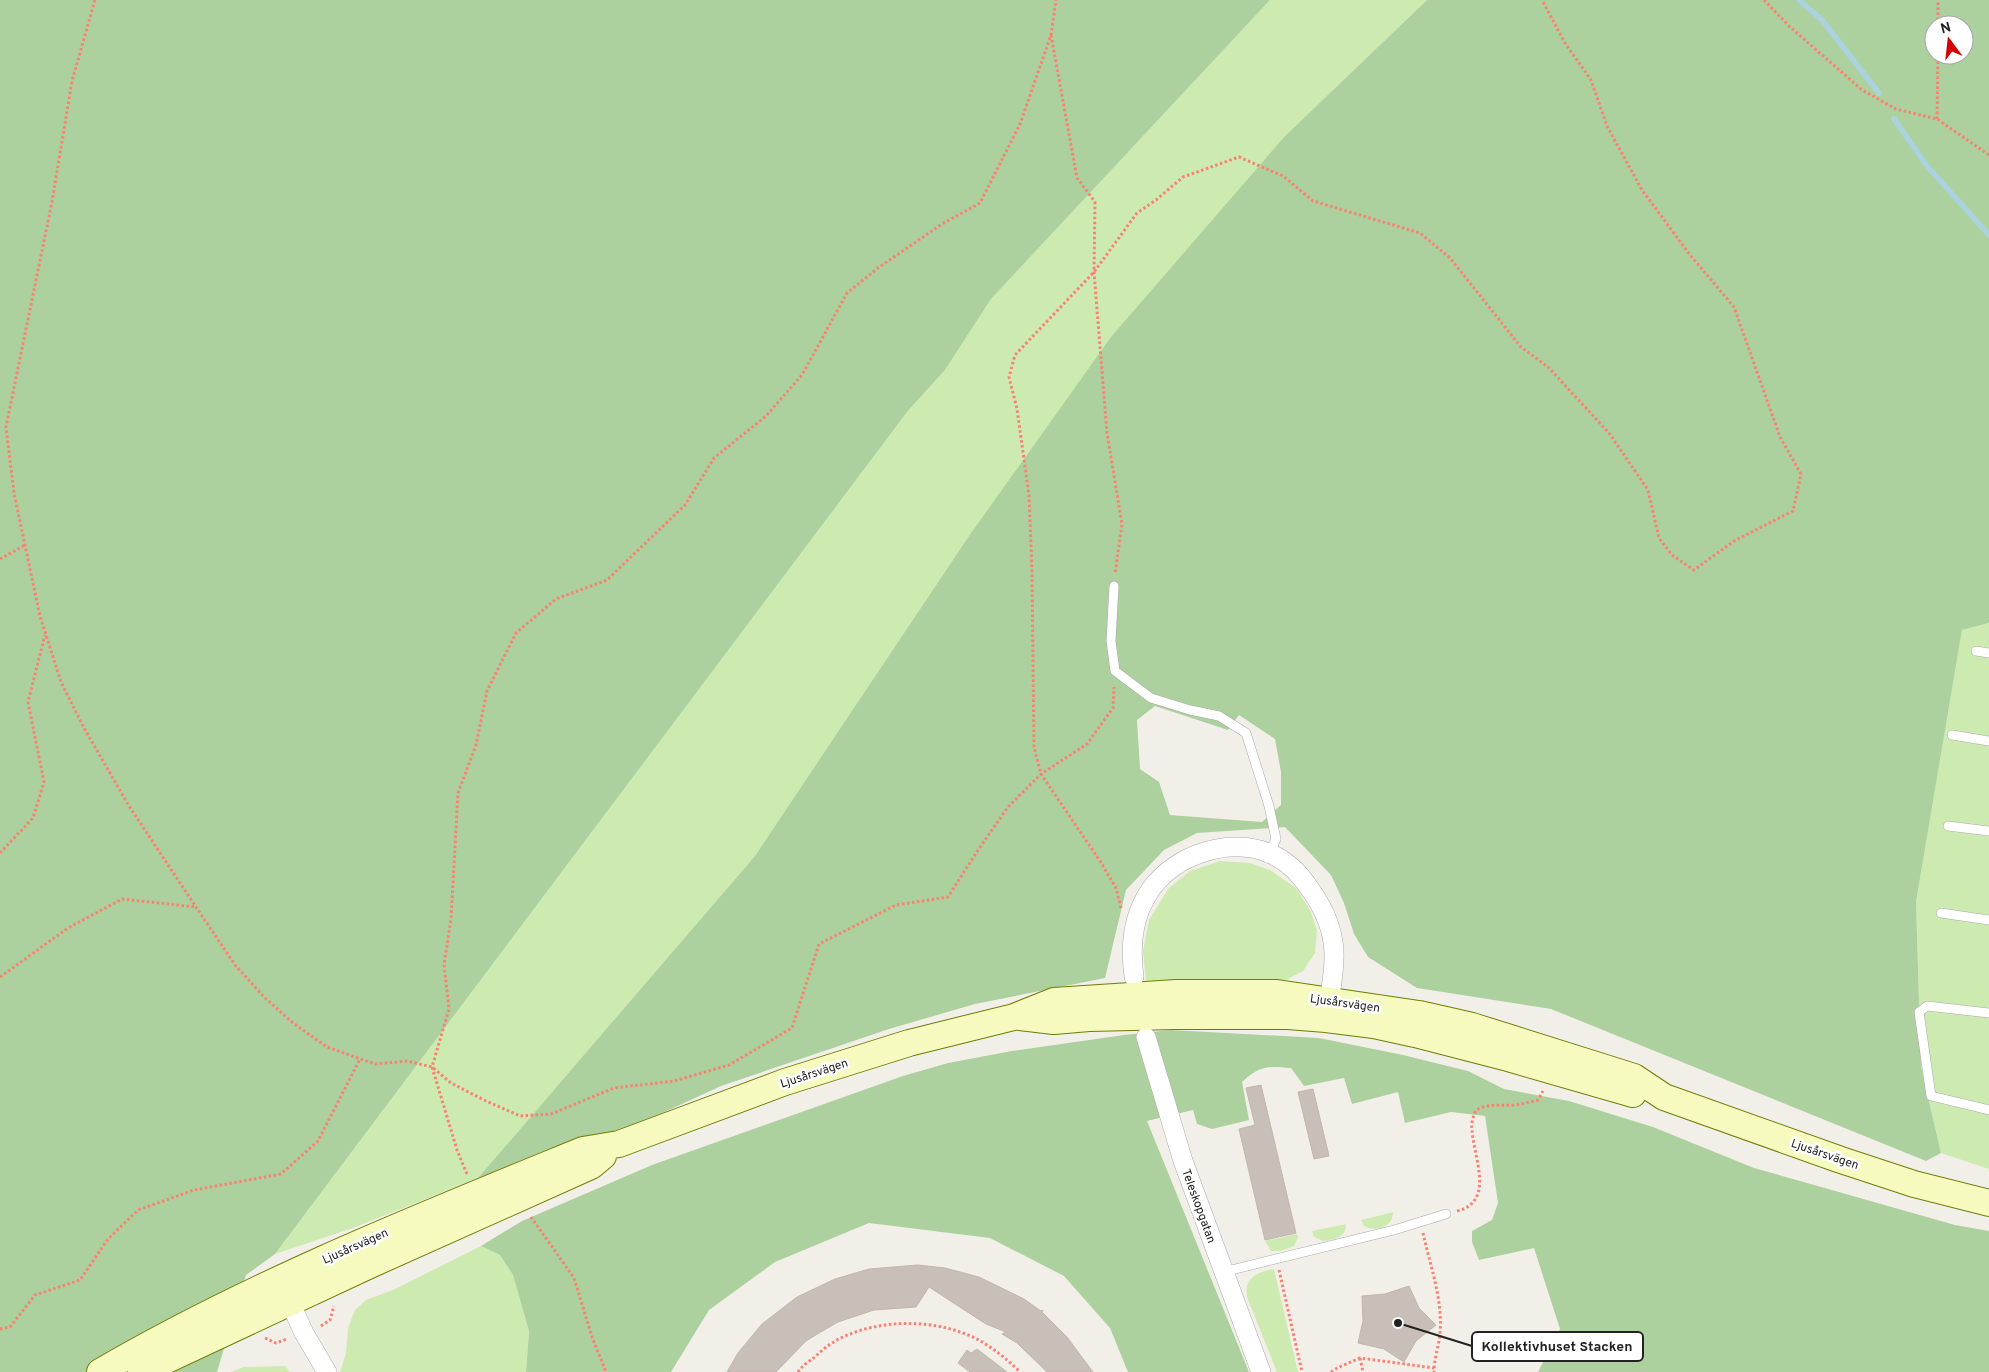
<svg xmlns="http://www.w3.org/2000/svg" width="1989" height="1372" viewBox="0 0 1989 1372" font-family="Overpass,sans-serif">
  <style>
    .grass { fill: #cdebb0 }
    .forest { fill: #add19e; fill-rule: evenodd }
    .lines { fill: none; stroke-linecap: round; stroke-linejoin: round }
    .stream { stroke: #aad3df; stroke-width: 5.5 }
    .building { fill: #c7bfb8; stroke: #c4b6ab }
    .lane-casing { stroke: #a9a9a9; stroke-width: 10 }
    .street-casing { stroke: #a9a9a9; stroke-width: 20 }
    .secondary-casing { stroke: #707d05; stroke-width: 28 }
    .path { stroke: #fa8072; stroke-width: 3; stroke-dasharray: 2.5 2.5; stroke-linecap: butt }
    .lane { stroke: #fff; stroke-width: 9 }
    .street { stroke: #fff; stroke-width: 19 }
    .secondary { stroke: #f7fabf; stroke-width: 26 }
    .labels { text-anchor: middle; stroke-width: 5; stroke-linejoin: round; paint-order: stroke }
    .street-label { font-size: 12px; fill: #222; stroke: #fff }
    .leader { fill: none; stroke: #222; stroke-width: 2 }
    .callout-dot { fill: #222; stroke: #fff; stroke-width: 2 }
    .callout { fill: #fff; stroke: #222; stroke-width: 2 }
    .callout-label { font-size: 14px; text-anchor: middle; font-weight: bold; fill: #222 }
  </style>
  <rect width="100%" height="100%" fill="#f2efe9"/>
  <path class="grass" d="M1270 0H1427L1285 136 755 856 478 1178 353 1228 275 1254 907 412 945 370 991 299Z
    M1989 623V1169L1941 1153 1921 1067 1916 902 1962 630Z
    M1220 861 1250 863 1270 870 1296 888 1310 910 1317 930 1315 953 1303 971 1286 980 1146 981 1143 951 1149 920 1168 889 1190 871Z
    M1393 1212C1393 1228 1376 1232 1364 1226L1361 1220Z
    M1346 1224C1346 1238 1335 1239 1323 1241L1314 1237 1312 1231Z
    M1297 1234 1298 1237 1294 1246 1280 1251H1271L1265 1241Z
    M481 1246 500 1255 513 1275 529 1331 526 1372H340L346 1353 348 1328 355 1310 366 1300 393 1290Z
    M1274 1269 1298 1372H1277L1247 1297C1244 1278 1257 1272 1274 1269Z
    M285 1366 290 1372H231L243 1367Z"/>
  <path class="forest" d="M0 0H1270L991 299 945 370 907 412 275 1254 246 1275 217 1372H0Z
    M1427 0H1989V623L1962 630 1916 902 1921 1067 1941 1153 1926 1161 1551 1009 1417 988 1368 957 1354 934 1344 903 1331 875 1285 827 1197 833 1164 850 1126 890 1105 978 975 1004 889 1029 721 1086 645 1121 554 1150 478 1178 755 856 969 536 1111 337 1285 136ZM1934 25H1964V55H1934ZM1155 706 1228 730 1239 715 1275 739 1281 772V805L1262 822 1170 815 1159 782 1140 769 1137 720Z
    M1171 1030 1319 1038 1403 1055 1468 1071 1504 1089 1569 1101 1653 1127 1754 1168 1955 1225 1989 1231V1372H1538L1560 1329 1534 1248 1479 1260 1472 1242V1231L1492 1220 1498 1203 1485 1116 1451 1112 1405 1123 1398 1092 1352 1104 1344 1078 1304 1086 1291 1068C1268 1066 1260 1065 1242 1082L1249 1120 1212 1129 1197 1124 1193 1110 1147 1121 1249 1372H1128L1110 1328 1064 1276 990 1238 869 1223 775 1262 709 1310 671 1372H526L529 1331 513 1275 500 1255 481 1246 522 1221 652 1165 903 1076 948 1063 1012 1051 1124 1035Z"/>
  <g class="lines">
    <path class="stream" d="M1799 0 1822 20 1879 93
      M1894 119 1927 166 1989 235"/>
  </g>
  <path class="building" d="M1261 1085 1296 1233 1265 1240 1239 1129 1255 1125 1246 1088Z
    M1313 1089 1329 1156 1314 1159 1298 1092Z
    M918 1265 945 1268 979 1277 1024 1299 1041 1311 1043 1310 1042 1312 1067 1337 1093 1372H1047L1017 1343 1002 1334 1006 1332 986 1324 929 1287 916 1307 874 1310 838 1322 819 1333 806 1341 776 1372H727L738 1353 762 1324 797 1297 835 1279 869 1269Z
    M1409 1286 1419 1308 1436 1325 1416 1341 1404 1362 1384 1349 1358 1343 1363 1321 1362 1296 1385 1294Z
    M977 1349 1007 1372H970L958 1363 967 1350 971 1353Z"/>
  <g class="lines">
    <defs>
      <path id="lane" d="M1114 586 1111 641 1115 671 1151 698 1190 710 1219 716 1246 733 1269 806 1276 839 1270 853
        M1976 651 1989 653
        M1952 735 1989 741
        M1948 826 1989 831
        M1941 913 1989 920
        M1989 1013 1927 1006 1919 1012 1931 1096 1989 1110
        M1223 1272 1394 1230 1446 1214"/>
      <path id="street" d="M1134 977C1130 946 1132 916 1151 889 1176 854 1231 836 1271 854 1288 861 1300 874 1310 889 1323 907 1333 929 1334 952 1335 972 1330 993 1327 1013
        M1146 1037 1183 1161 1261 1372
        M285 1291 304 1333 327 1372"/>
      <path id="secondary" d="M1020 1017 1054 1021 1089 1018 1175 1016H1288L1326 1019 1374 1025 1415 1034 1508 1058 1633 1094
        M100 1372C253 1283 419 1217 583 1150L619 1144 785 1082 909 1043 1014 1017 1054 1001 1176 993H1277L1419 1014 1472 1026 1634 1077 1664 1097 1841 1160 1914 1184 1989 1203
        M141 1372 372 1264 591 1166 603 1156"/>
    </defs>
    <use href="#lane" class="lane-casing"/>
    <use href="#street" class="street-casing"/>
    <use href="#secondary" class="secondary-casing"/>
    <path class="path" d="M95 0 72 81 52 202 6 427 14 493 40 616 61 682 84 728 129 806 196 907 235 965 264 997 293 1023 327 1047 375 1064 407 1061 432 1067 451 1083 486 1101 520 1116 551 1114 614 1088 674 1081 729 1065 792 1028 819 944 896 905 948 897 978 850 1008 807 1041 774 1087 744 1113 708 1114 687
      M1764 0 1789 26 1862 90 1896 109 1937 119 1989 155
      M1938 25V0
      M1051 35 1077 178 1095 202 1094 272 1107 433 1122 524 1115 574
      M1937 119 1938 55
      M0 559 25 545
      M0 853 33 818 44 782 28 702 45 635
      M1121 908 1116 888 1100 861 1041 774 1034 747 1032 572 1029 495 1017 409 1009 377 1015 355 1094 272 1137 213 1156 200 1183 177 1239 157 1283 176 1313 201 1420 233 1450 258 1521 347 1549 368 1609 433 1648 490 1659 538 1672 555 1694 570 1734 541 1793 511 1801 474 1780 437 1734 307 1690 255 1642 190 1607 126 1591 80 1565 43 1542 0
      M0 977 68 928 122 899 196 907
      M467 1174 457 1150 432 1067 449 1009 444 965 451 919 458 793 476 745 487 691 516 633 556 599 607 580 685 505 714 458 766 416 802 375 847 293 878 268 942 224 980 203 1020 124 1051 35 1056 0
      M1457 1211C1496 1202 1473 1156 1472 1129 1471 1123 1473 1117 1476 1110 1489 1103 1500 1106 1515 1105 1523 1104 1530 1102 1538 1100L1543 1091
      M531 1217 574 1278 592 1337 606 1372
      M1423 1233C1430 1265 1443 1300 1440 1333 1439 1346 1434 1359 1434 1372
      M1279 1270 1302 1372
      M321 1326 330 1320 334 1306
      M0 1329 10 1327 35 1295 80 1280 108 1239 138 1210 194 1190 281 1174 318 1141 360 1059
      M265 1338 276 1343 287 1339
      M1360 1358 1363 1372
      M798 1372C802 1366 809 1361 815 1357 823 1349 832 1342 843 1337 877 1321 924 1319 960 1332 982 1339 1003 1355 1020 1372
      M1331 1372 1339 1367 1360 1358 1434 1368"/>
    <use href="#lane" class="lane"/>
    <use href="#street" class="street"/>
    <use href="#secondary" class="secondary"/>
  </g>
  <g class="labels">
    <g class="street-label">
      <text transform="translate(1345 1003) rotate(8)" y="4">Ljusårsvägen</text>
      <text transform="translate(814 1073) rotate(-18)" y="4">Ljusårsvägen</text>
      <text transform="translate(1825 1154) rotate(19)" y="4">Ljusårsvägen</text>
      <text transform="translate(1199 1206) rotate(70)" y="4">Teleskopgatan</text>
      <text transform="translate(355 1246) rotate(-24)" y="4">Ljusårsvägen</text>
    </g>
  </g>
  <path class="leader" d="M1398 1323L1472 1346"/>
  <circle class="callout-dot" cx="1398" cy="1323" r="5"/>
  <rect class="callout" x="1472" y="1332" width="171" height="29" rx="5"/>
  <g class="callout-label">
    <text x="1557" y="1351">Kollektivhuset Stacken</text>
  </g>
  <g transform="translate(1949 40) rotate(345)"><circle r="24" fill="#ffffff" stroke="#a7a7a7"/>
  <path d="M0-4L9 19L0 12L-9 19Z" fill="#d40000"/>
  <text y="-8" font-size="14" font-weight="bold" text-anchor="middle" fill="#222222">N</text>
  </g>
</svg>
